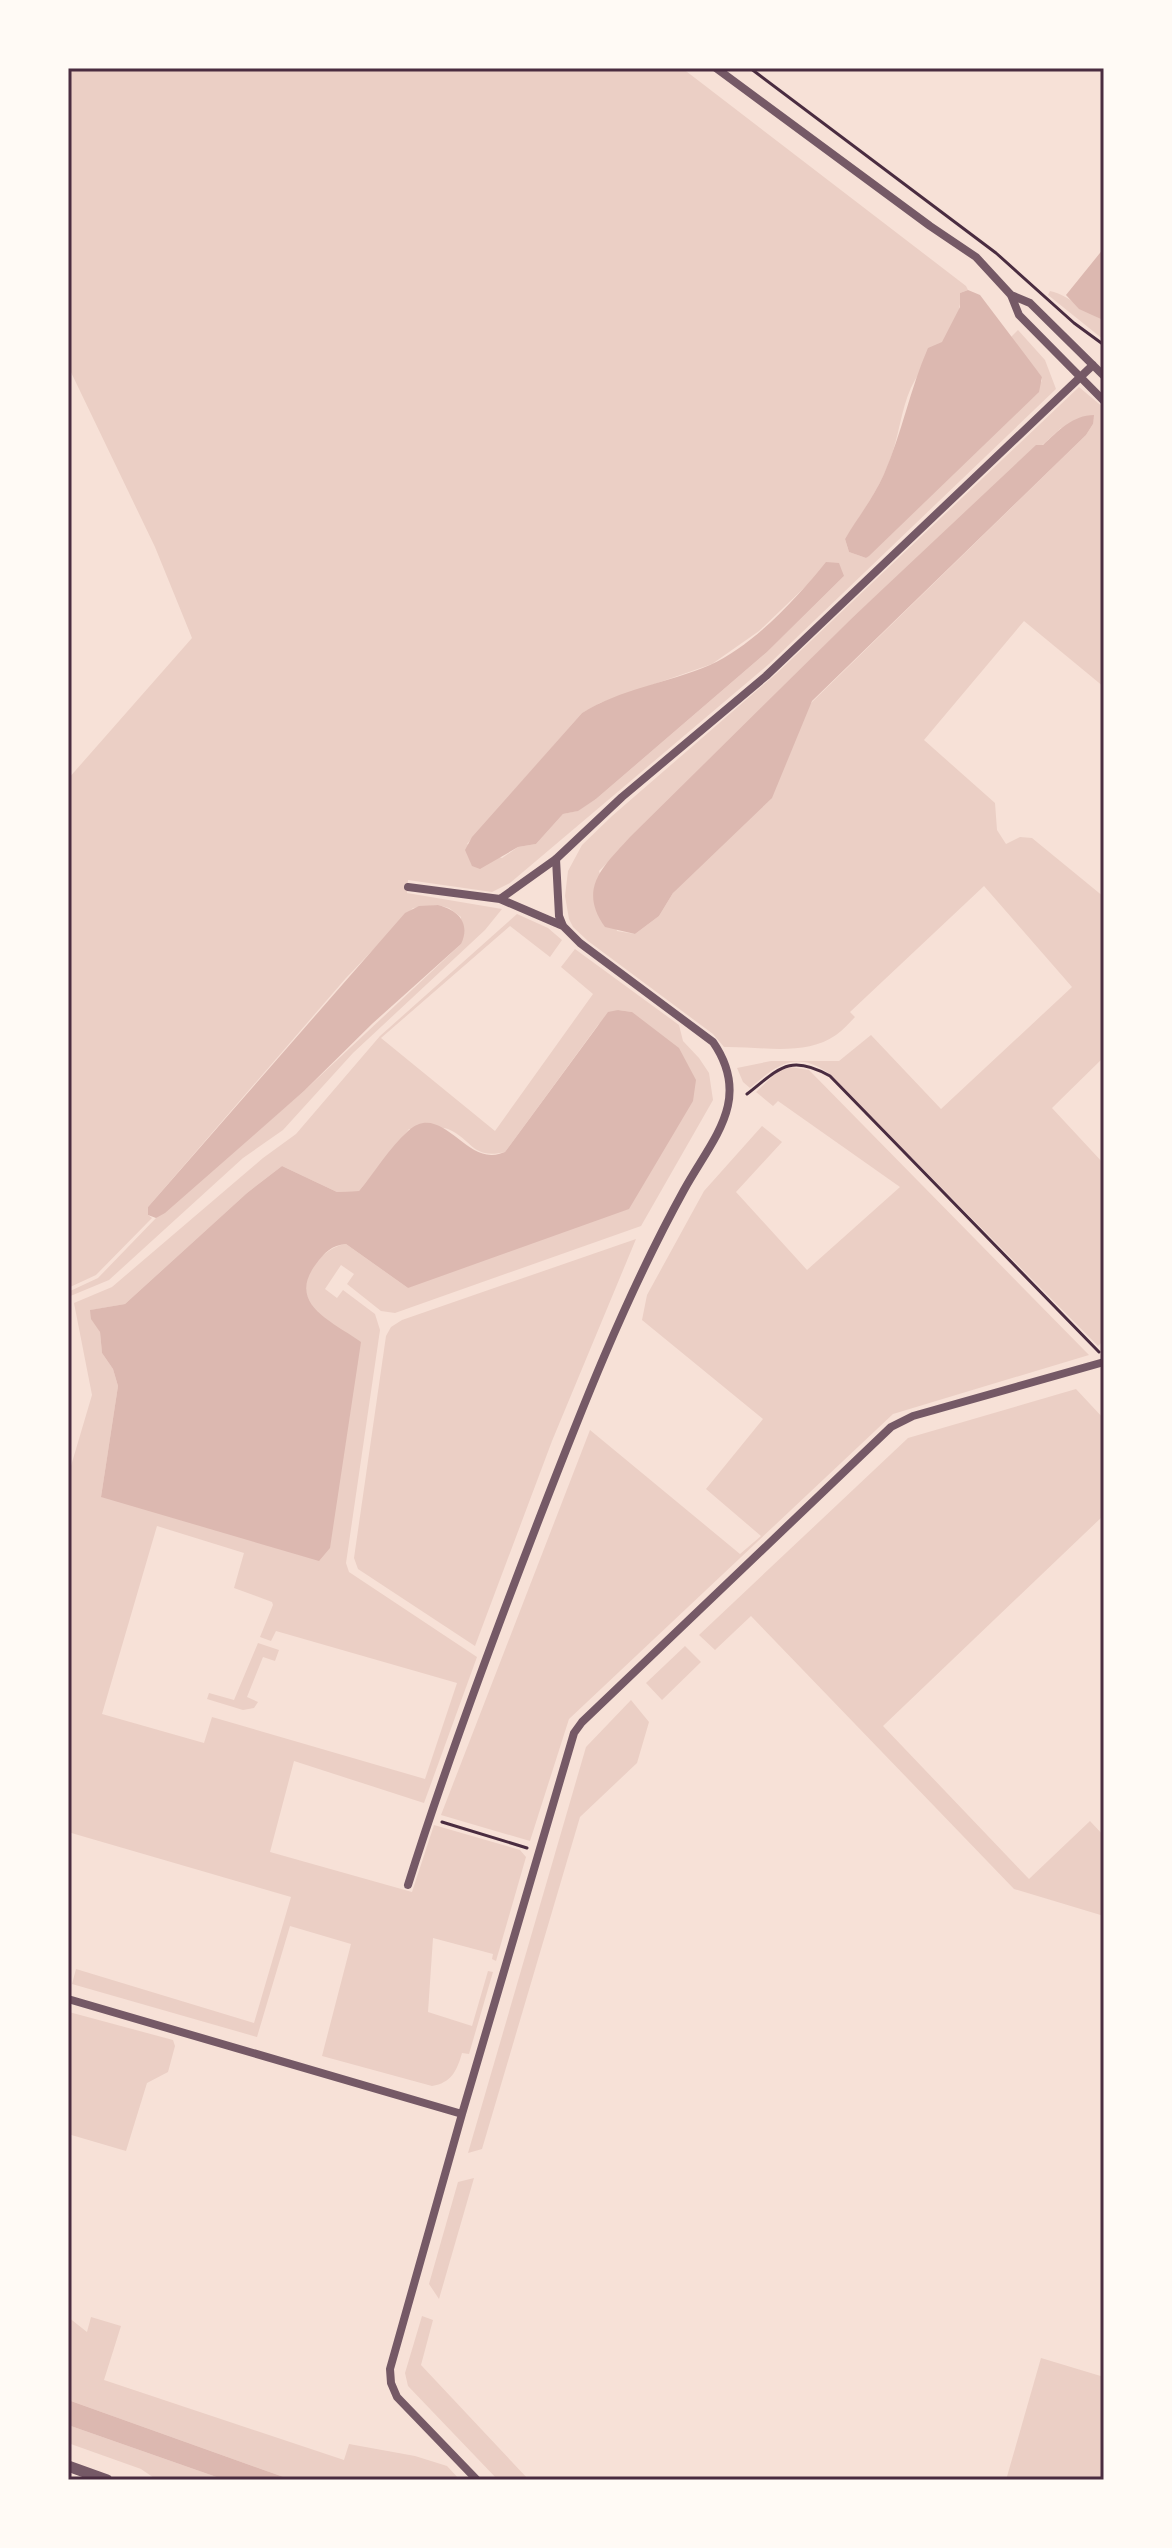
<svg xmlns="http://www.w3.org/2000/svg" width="1172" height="2548" viewBox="0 0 1172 2548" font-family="'Archivo Narrow',sans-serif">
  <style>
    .green { fill: #ebcfc5; fill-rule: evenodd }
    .water { fill: #dcb8b0 }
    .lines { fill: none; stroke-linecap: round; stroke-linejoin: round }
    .path { stroke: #4a2c40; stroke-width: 3 }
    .minor { stroke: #755966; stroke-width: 8 }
    .tertiary { stroke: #755966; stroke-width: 11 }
    .neatline { fill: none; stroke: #4a2c40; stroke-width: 3 }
  </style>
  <rect width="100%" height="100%" fill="#f7e1d7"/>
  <path class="green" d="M68 68H682L966 286 968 290 960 293C964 325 931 354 915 380 903 400 900 429 893 451 883 484 863 511 845 539L849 552 866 558 1042 381V377L1010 338 1018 330 1045 360 1056 389 769 664 510 883 492 892 408 880 407 893 502 909 485 930 353 1053 283 1130 243 1158 109 1280 68 1297V1292L98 1278 156 1218 304 1091 461 944V917L449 908 438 905 413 908 346 978 148 1207V1215L152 1218 96 1275 68 1288V779L192 638 155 547 68 366ZM844 576 767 652 596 799 577 811 563 814 536 844 518 847 502 858 467 844 582 713 600 703 712 664 759 631 807 585Z
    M1050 291C1071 296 1083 312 1104 320V340L1048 295Z
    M1079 387 1104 408V687L1024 621 924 740 995 803 997 830 1006 844 1020 837 1032 838 1104 897V1057L1052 1108 1104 1164V1340L1098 1346 827 1072C794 1050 776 1066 750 1088L743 1082 737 1068 771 1061H839L871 1035 941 1109 1072 987 984 886 850 1012 855 1017C849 1023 843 1030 836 1035 805 1057 759 1046 724 1047L713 1034 588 941 573 927 569 919 565 896 568 871 582 845 612 816 777 673ZM1093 424 1086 435 812 702 673 893 659 916 635 934 617 931 599 871 852 618 1061 428Z
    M517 914 548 928 562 940 550 957 510 926 381 1038 495 1131 593 994 561 967 575 949 679 1025 683 1041 699 1058 709 1073 713 1100 641 1226 395 1313 381 1311 347 1284 354 1274 341 1265 325 1289 337 1298 343 1290 375 1314 380 1330 346 1563 349 1572 477 1657 424 1803 294 1761 270 1852 412 1892 434 1825 520 1850 526 1857 496 1961 492 1959 493 1954 433 1938 428 2012 472 2026 488 1971 493 1972 469 2054 462 2053C457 2071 451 2083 432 2086L322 2056 351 1944 290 1926 257 2037 72 1984 76 1969 254 2023 291 1897 68 1832V1476L92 1395 74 1303 112 1287 263 1158 296 1134 380 1036ZM618 1010 632 1012 408 1288 346 1244C327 1246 304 1270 304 1290 304 1295 306 1299 307 1303L101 1497 118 1386 113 1369 102 1353 100 1332 91 1310 125 1304 247 1193 282 1166 337 1192 359 1191 409 1129C420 1129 438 1125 448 1129 472 1139 472 1160 505 1152L598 1025ZM157 1526 244 1553 234 1588 272 1602 273 1605 260 1637 271 1641 276 1631 457 1683 425 1779 212 1717 204 1743 102 1714Z
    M790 1067 809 1070 1089 1355 893 1414 569 1719 530 1841 441 1815 590 1430 740 1554 761 1536 706 1489 763 1419 642 1320 647 1295 704 1191 762 1126 782 1142 736 1192 807 1270 900 1187 778 1101 773 1106 756 1092 778 1071Z
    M636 1239 552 1441 475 1646 358 1569 354 1558 386 1336 391 1327 402 1320Z
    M1076 1389 1104 1419V1515L883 1726 1029 1879 1090 1821 1104 1836V1916L1014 1889 751 1616 715 1650 699 1635 908 1438Z
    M258 1643 279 1650 275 1661 263 1657 247 1697 258 1702 254 1708 243 1710 207 1699 209 1693 234 1700Z
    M685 1646 701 1662 662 1700 646 1683Z
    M631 1700 649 1722 637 1763 580 1817 482 2149 468 2153 586 1747Z
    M69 2012 173 2040 175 2046 168 2072 147 2083 126 2151 68 2134Z
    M474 2178 439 2299 429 2284 458 2182Z
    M422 2316 433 2320 421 2365 529 2480H498L408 2386 405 2373Z
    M68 2317 87 2332 91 2317 121 2326 104 2380 344 2460 349 2444 415 2456 447 2466 460 2480H292L68 2400Z
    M1041 2358 1104 2377V2480H1006Z
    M68 2425 225 2480H157L141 2469 68 2443Z"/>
  <path class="water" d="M1104 248V320H1103L1079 309 1066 295Z
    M968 290 980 295 1042 377 1039 392 869 556 866 558 849 552 845 539C858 517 874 497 884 474 902 433 910 389 928 348L942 342 960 307V293Z
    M1094 415 1093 424 1086 435 812 701 772 798 673 893 659 916 635 934 605 927C577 888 604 866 630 837L852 618 1036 445H1043C1058 431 1073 415 1094 415Z
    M826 562 839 563 844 576 767 652 596 799 578 811 563 814 536 844 518 847 480 869 472 866 465 850 472 837 582 713C620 689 668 683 710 665 753 646 797 598 826 562Z
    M438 905C458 910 471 923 461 944L373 1023 304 1091 165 1213 156 1218 148 1215V1207L405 913 419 906Z
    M618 1010 632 1012 679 1048 696 1080 693 1101 629 1209 408 1288 346 1244C332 1245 324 1253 316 1264 286 1304 332 1321 361 1342L330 1548 319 1561 101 1497 118 1386 113 1369 102 1353 100 1332 91 1319 90 1310 125 1304 247 1193 282 1166 337 1192 359 1191C375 1172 389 1148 408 1131 439 1103 462 1156 492 1155 497 1155 501 1153 505 1152L608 1012Z
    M68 2400 292 2480H225L68 2425Z"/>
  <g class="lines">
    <path class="path" d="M750 68 996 253 1074 323 1104 345
      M747 1094C779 1069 789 1053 830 1076L1099 1352
      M442 1822 527 1848"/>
    <path class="minor" d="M716 68 930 226 976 257 1011 295 1019 315 1104 401
      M1011 295 1030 303 1104 376
      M408 887 500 899 563 926
      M500 899 556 859 622 797 766 676 1093 365
      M408 1885C446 1764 490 1646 536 1527 580 1413 625 1297 684 1190 712 1139 753 1100 713 1042L580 943 563 926 559 916 556 859
      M68 1999 462 2114
      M477 2480 397 2397 391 2383 390 2369 462 2114 574 1733 582 1722 626 1680 891 1427 913 1416 1104 1362"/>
    <path class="tertiary" d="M68 2466 107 2480"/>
  </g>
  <rect width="1172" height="2548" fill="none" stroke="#fffaf5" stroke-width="140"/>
  <rect x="70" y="70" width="1032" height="2408" class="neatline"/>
</svg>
